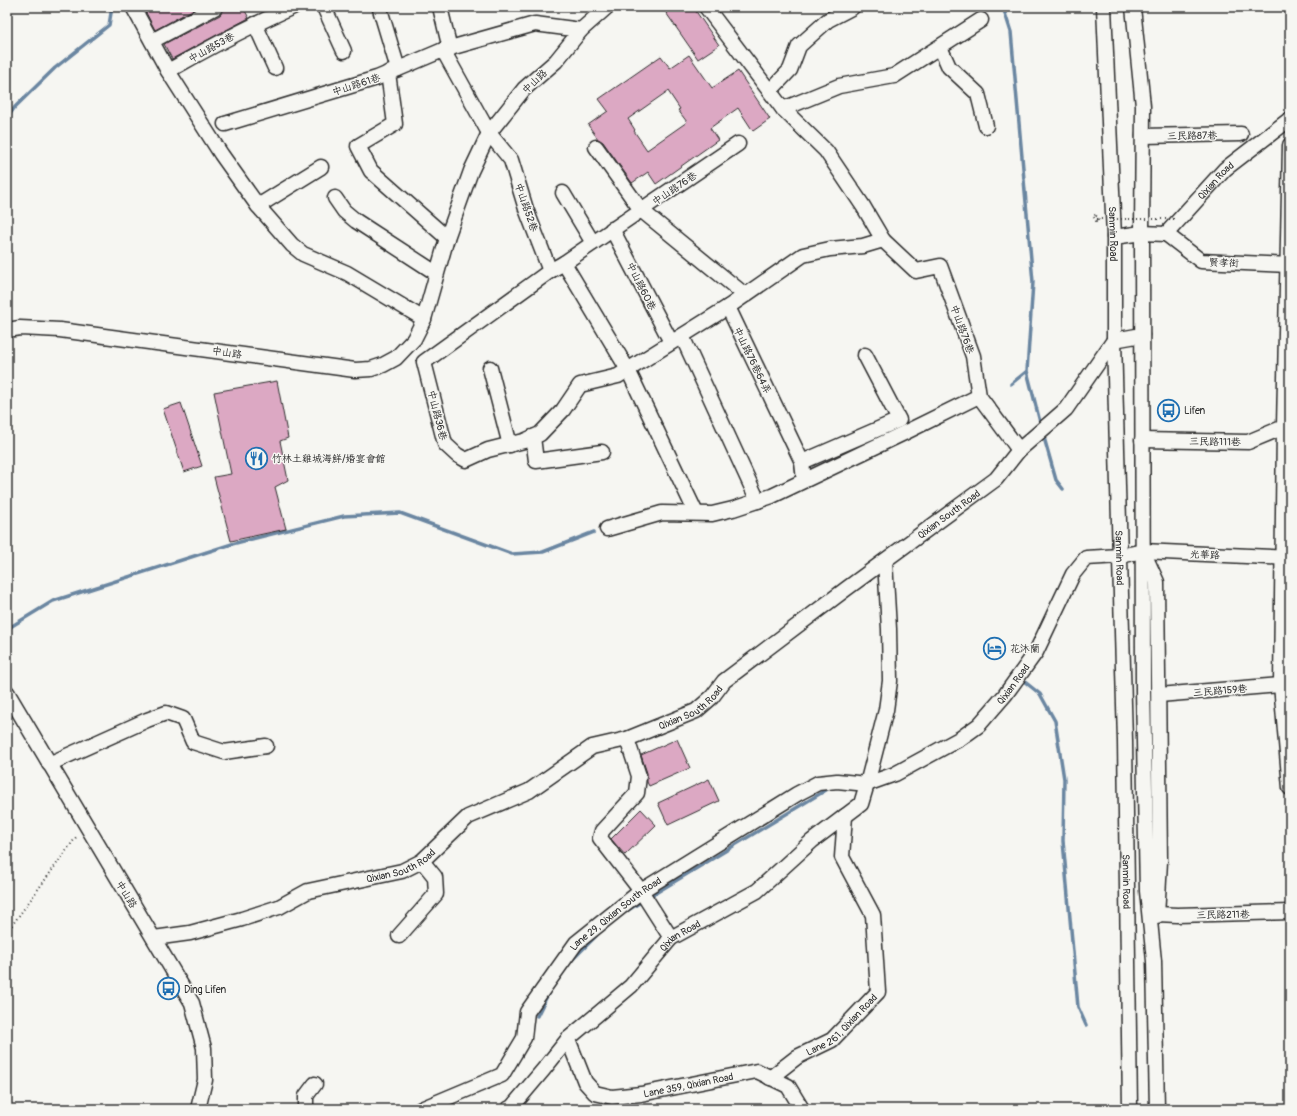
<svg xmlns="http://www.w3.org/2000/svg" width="1297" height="1116" viewBox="0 0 1297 1116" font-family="Pangolin,'LXGW WenKai TC',sans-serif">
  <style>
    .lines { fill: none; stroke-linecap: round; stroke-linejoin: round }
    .stream { stroke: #6b86a1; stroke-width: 3.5 }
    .building { fill: #dca8c3; stroke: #2b2b2b; fill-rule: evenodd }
    .minor-casing { stroke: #2b2b2b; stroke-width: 17 }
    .path { stroke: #2b2b2b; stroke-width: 2; stroke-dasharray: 1 3; stroke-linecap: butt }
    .minor { stroke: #f6f6f2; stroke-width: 14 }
    .path-bridge { stroke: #2b2b2b; stroke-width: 2; stroke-dasharray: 1 3; stroke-linecap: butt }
    .labels { text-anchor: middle; stroke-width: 3; stroke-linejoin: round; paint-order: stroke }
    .street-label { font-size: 10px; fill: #2b2b2b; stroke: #f6f6f2 }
    .poi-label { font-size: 10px; fill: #2b2b2b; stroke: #f6f6f2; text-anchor: start }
  </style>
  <rect width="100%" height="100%" fill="#f6f6f2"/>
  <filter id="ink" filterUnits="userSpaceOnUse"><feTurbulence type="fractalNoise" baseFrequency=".025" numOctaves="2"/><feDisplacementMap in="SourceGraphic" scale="8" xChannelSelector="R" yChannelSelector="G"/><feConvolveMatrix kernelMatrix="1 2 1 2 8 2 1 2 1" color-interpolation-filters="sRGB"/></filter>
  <g filter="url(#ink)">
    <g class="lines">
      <path class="stream" d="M1003 7 1011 32 1033 282 1027 371 1011 384
        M7 118 15 107 55 68 109 25 112 7
        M1027 371 1041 426
        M1043 434 1056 480 1063 489
        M7 629 53 601 232 544 344 516 400 513 512 554 543 552 594 532
        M1025 682 1040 694 1055 721 1064 779 1063 841 1078 1007 1086 1025
        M649 897 826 790
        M625 912 644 900
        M572 960 596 936
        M537 1016 548 994"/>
    </g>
    <path class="building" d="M143 7H198L155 30Z
      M224 7H243L249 18 172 59 164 44 220 15 223 11Z
      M662 7H693L719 45 698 59Z
      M689 55 712 88 738 71 770 119 753 131 738 108 710 128 718 140 656 184 648 172 632 183 603 142 598 139 588 125 608 111 599 99 661 56 670 68ZM668 91 680 109 678 110 687 122 647 150 634 131 635 130 628 119Z
      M277 381 288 438 280 441 288 480 275 487 286 529 231 541 214 477 231 474 214 392Z
      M181 403 202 466 184 472 163 409Z
      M677 739 690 768 649 786 647 782V773L641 755Z
      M709 779 719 801 668 825 658 803Z
      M641 809 656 825 625 855 611 839Z"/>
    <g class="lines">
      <defs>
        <g id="minor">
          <path d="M133 7 168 71 221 154 258 206 292 245 303 254 347 273 424 319"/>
          <path d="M324 7 344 51"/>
          <path d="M440 7 450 49"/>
          <path id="s1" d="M1104 7 1114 237V340L1125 741 1130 1109"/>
          <path d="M1133 7 1143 106 1142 233 1143 690 1147 891 1154 961 1157 1109"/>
          <path d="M380 9 398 69"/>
          <path d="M255 24 275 68"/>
          <path d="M152 41 216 7"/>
          <path d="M940 47 949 67 978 94 986 126"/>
          <path d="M443 50 489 133 511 160 526 209 550 271"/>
          <path d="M168 71C210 47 249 26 293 7"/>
          <path d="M388 73 395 124 358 146 371 171 447 238"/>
          <path d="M770 91 790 70 799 46 828 20 853 7"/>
          <path d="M783 109 839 86 894 76 981 20"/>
          <path d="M225 124 377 78 443 50 535 24 581 30"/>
          <path d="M1143 136 1241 134"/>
          <path d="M738 144 641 210 745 295"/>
          <path d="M1290 145 1284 427 1281 685 1290 788"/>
          <path d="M596 147 641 210 564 263 550 271 424 362 445 444 457 455 466 460 488 450 524 441 540 434 563 410 580 385 618 376 728 307 803 255 830 249 863 246 883 240 863 206 826 151 783 109 706 7"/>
          <path d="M563 193 593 243"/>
          <path d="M335 198 344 211 356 221 436 273"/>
          <path d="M258 206 321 167"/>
          <path d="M612 229 671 342"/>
          <path id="s2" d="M1166 234 1225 169 1290 119"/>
          <path d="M1166 234 1201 261 1290 265"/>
          <path d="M1114 237 1142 233 1166 234"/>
          <path d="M883 240 916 271 940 266 973 356 979 396 1019 450"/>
          <path d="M564 263 628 370 696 513"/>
          <path d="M728 307 802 462 804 480"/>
          <path d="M7 330 20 328 60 330 355 370 371 369 383 365 396 358 414 339 424 319 447 238 471 171 489 133 524 89 556 61 581 30 607 7"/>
          <path d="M682 336 758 501"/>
          <path d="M490 368 510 445"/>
          <path d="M533 437 536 461 602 452"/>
          <path d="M1142 440 1248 442 1284 427"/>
          <path d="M802 462 899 420 865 355"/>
          <path d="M607 529 662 513 712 514 733 509 772 496 904 433 979 396"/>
          <path d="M1146 558 1157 582 1160 861 1157 916"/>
          <path d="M7 692 192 1003 204 1048 205 1080 198 1109"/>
          <path d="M1159 695 1281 685"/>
          <path d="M627 739 639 776 637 793 602 831 600 838 641 891 671 938"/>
          <path d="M49 764 147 720 166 713 183 719 193 742 224 752 266 746"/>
          <path d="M1157 914 1177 915 1290 912"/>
          <path d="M399 936 436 894 435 877 422 861"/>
          <path id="s3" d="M154 938 190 933 242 919 279 907 308 891 402 871 422 861 468 817 529 791 592 747 627 739 696 711 712 697 724 681 846 589 996 479 1019 450 1066 409 1114 340 1142 335"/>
          <path id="s4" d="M568 1039 585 1082 595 1093 612 1097 641 1094 757 1071 788 1086 802 1109"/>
          <path id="s5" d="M770 1078 797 1057 832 1040 878 992 873 915 842 857 845 816"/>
          <path d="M306 1109V1096L315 1084"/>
          <path id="s6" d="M421 1109 502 1075 524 1038 527 1012 576 943 641 891 797 794 818 783 837 781 867 784 895 774 961 738 979 725 1005 695 1036 652 1073 574 1086 558 1120 556 1143 551 1290 558"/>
          <path id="s7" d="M508 1109 512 1107 544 1069 568 1039 631 986 671 938 757 891 812 841 861 804 867 784 886 710 890 681 889 629 885 561"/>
        </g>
      </defs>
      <use href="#minor" class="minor-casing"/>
      <path class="path" d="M1096 216 1098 217 1099 220 1096 221 1093 216 1097 214
        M7 932 77 836"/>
      <use href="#minor" class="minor"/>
      <path class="path-bridge" d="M1097 219H1174"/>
    </g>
  </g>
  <defs>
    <symbol id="bus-ring" viewBox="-11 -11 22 22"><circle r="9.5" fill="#f6f6f2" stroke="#1f6fb2" stroke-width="1.5"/><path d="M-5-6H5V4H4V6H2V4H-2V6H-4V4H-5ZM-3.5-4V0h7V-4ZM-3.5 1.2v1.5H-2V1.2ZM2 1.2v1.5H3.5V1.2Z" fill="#1f6fb2"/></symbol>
    <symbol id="restaurant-ring" viewBox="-11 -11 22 22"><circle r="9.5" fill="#f6f6f2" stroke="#1f6fb2" stroke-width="1.5"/><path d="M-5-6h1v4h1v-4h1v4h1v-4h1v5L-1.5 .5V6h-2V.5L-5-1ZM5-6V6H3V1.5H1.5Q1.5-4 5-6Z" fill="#1f6fb2"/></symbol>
    <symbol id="hotel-ring" viewBox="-11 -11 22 22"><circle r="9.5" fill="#f6f6f2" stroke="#1f6fb2" stroke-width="1.5"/><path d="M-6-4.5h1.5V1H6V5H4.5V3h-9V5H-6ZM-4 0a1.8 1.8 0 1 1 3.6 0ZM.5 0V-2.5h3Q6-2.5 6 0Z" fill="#1f6fb2"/></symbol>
  </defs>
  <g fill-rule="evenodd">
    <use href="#bus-ring" x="1156" y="398" width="25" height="25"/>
    <use href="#restaurant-ring" x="244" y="446" width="25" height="25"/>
    <use href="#hotel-ring" x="982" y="636" width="25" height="25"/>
    <use href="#bus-ring" x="156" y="976" width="25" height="25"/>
  </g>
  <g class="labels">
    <g class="street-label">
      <text transform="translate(211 47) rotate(-29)" y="4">中山路53巷</text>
      <text transform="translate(534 81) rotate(-44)" y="4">中山路</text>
      <text transform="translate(356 84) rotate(-18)" y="4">中山路61巷</text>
      <text transform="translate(1192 135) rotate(-1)" y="4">三民路87巷</text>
      <text dy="4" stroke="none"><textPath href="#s2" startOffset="73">Qixian Road</textPath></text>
      <text transform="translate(674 188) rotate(-34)" y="4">中山路76巷</text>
      <text transform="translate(527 207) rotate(71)" y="4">中山路52巷</text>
      <text dy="4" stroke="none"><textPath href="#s1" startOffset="227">Sanmin Road</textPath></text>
      <text transform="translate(1224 262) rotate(2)" y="4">賢孝街</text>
      <text transform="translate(642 286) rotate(63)" y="4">中山路60巷</text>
      <text transform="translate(963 329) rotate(70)" y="4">中山路76巷</text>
      <text transform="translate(227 352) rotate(8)" y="4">中山路</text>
      <text transform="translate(753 360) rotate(64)" y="4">中山路76巷64弄</text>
      <text transform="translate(438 415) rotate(76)" y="4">中山路36巷</text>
      <text transform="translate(1215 441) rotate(1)" y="4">三民路111巷</text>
      <text dy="4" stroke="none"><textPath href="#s3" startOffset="919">Qixian South Road</textPath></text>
      <text transform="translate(1205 554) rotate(2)" y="4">光華路</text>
      <text dy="4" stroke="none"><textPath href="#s1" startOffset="551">Sanmin Road</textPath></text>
      <text dy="4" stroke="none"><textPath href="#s6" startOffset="762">Qixian Road</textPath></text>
      <text transform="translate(1220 690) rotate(-5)" y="4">三民路159巷</text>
      <text dy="4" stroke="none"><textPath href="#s3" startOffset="595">Qixian South Road</textPath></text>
      <text dy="4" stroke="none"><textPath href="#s3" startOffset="259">Qixian South Road</textPath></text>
      <text dy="4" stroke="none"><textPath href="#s1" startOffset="875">Sanmin Road</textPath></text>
      <text transform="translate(127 894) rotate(59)" y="4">中山路</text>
      <text transform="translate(1223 914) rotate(-1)" y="4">三民路211巷</text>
      <text dy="4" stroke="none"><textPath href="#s6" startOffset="291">Lane 29, Qixian South Road</textPath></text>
      <text dy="4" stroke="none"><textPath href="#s7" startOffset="246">Qixian Road</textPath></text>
      <text dy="4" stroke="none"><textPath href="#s5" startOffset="90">Lane 261, Qixian Road</textPath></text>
      <text dy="4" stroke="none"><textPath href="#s4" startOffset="156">Lane 359, Qixian Road</textPath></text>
    </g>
    <g class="poi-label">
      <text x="1184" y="414">Lifen</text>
      <text x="272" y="462">竹林土雞城海鮮/婚宴會館</text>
      <text x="1010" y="652">花沐蘭</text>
      <text x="184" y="993">Ding Lifen</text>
    </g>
  </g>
  <rect width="1297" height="1116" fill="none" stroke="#f6f6f2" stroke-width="24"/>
  <rect x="12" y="12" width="1273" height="1092" fill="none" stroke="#2b2b2b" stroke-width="1.5" filter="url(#ink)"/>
</svg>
